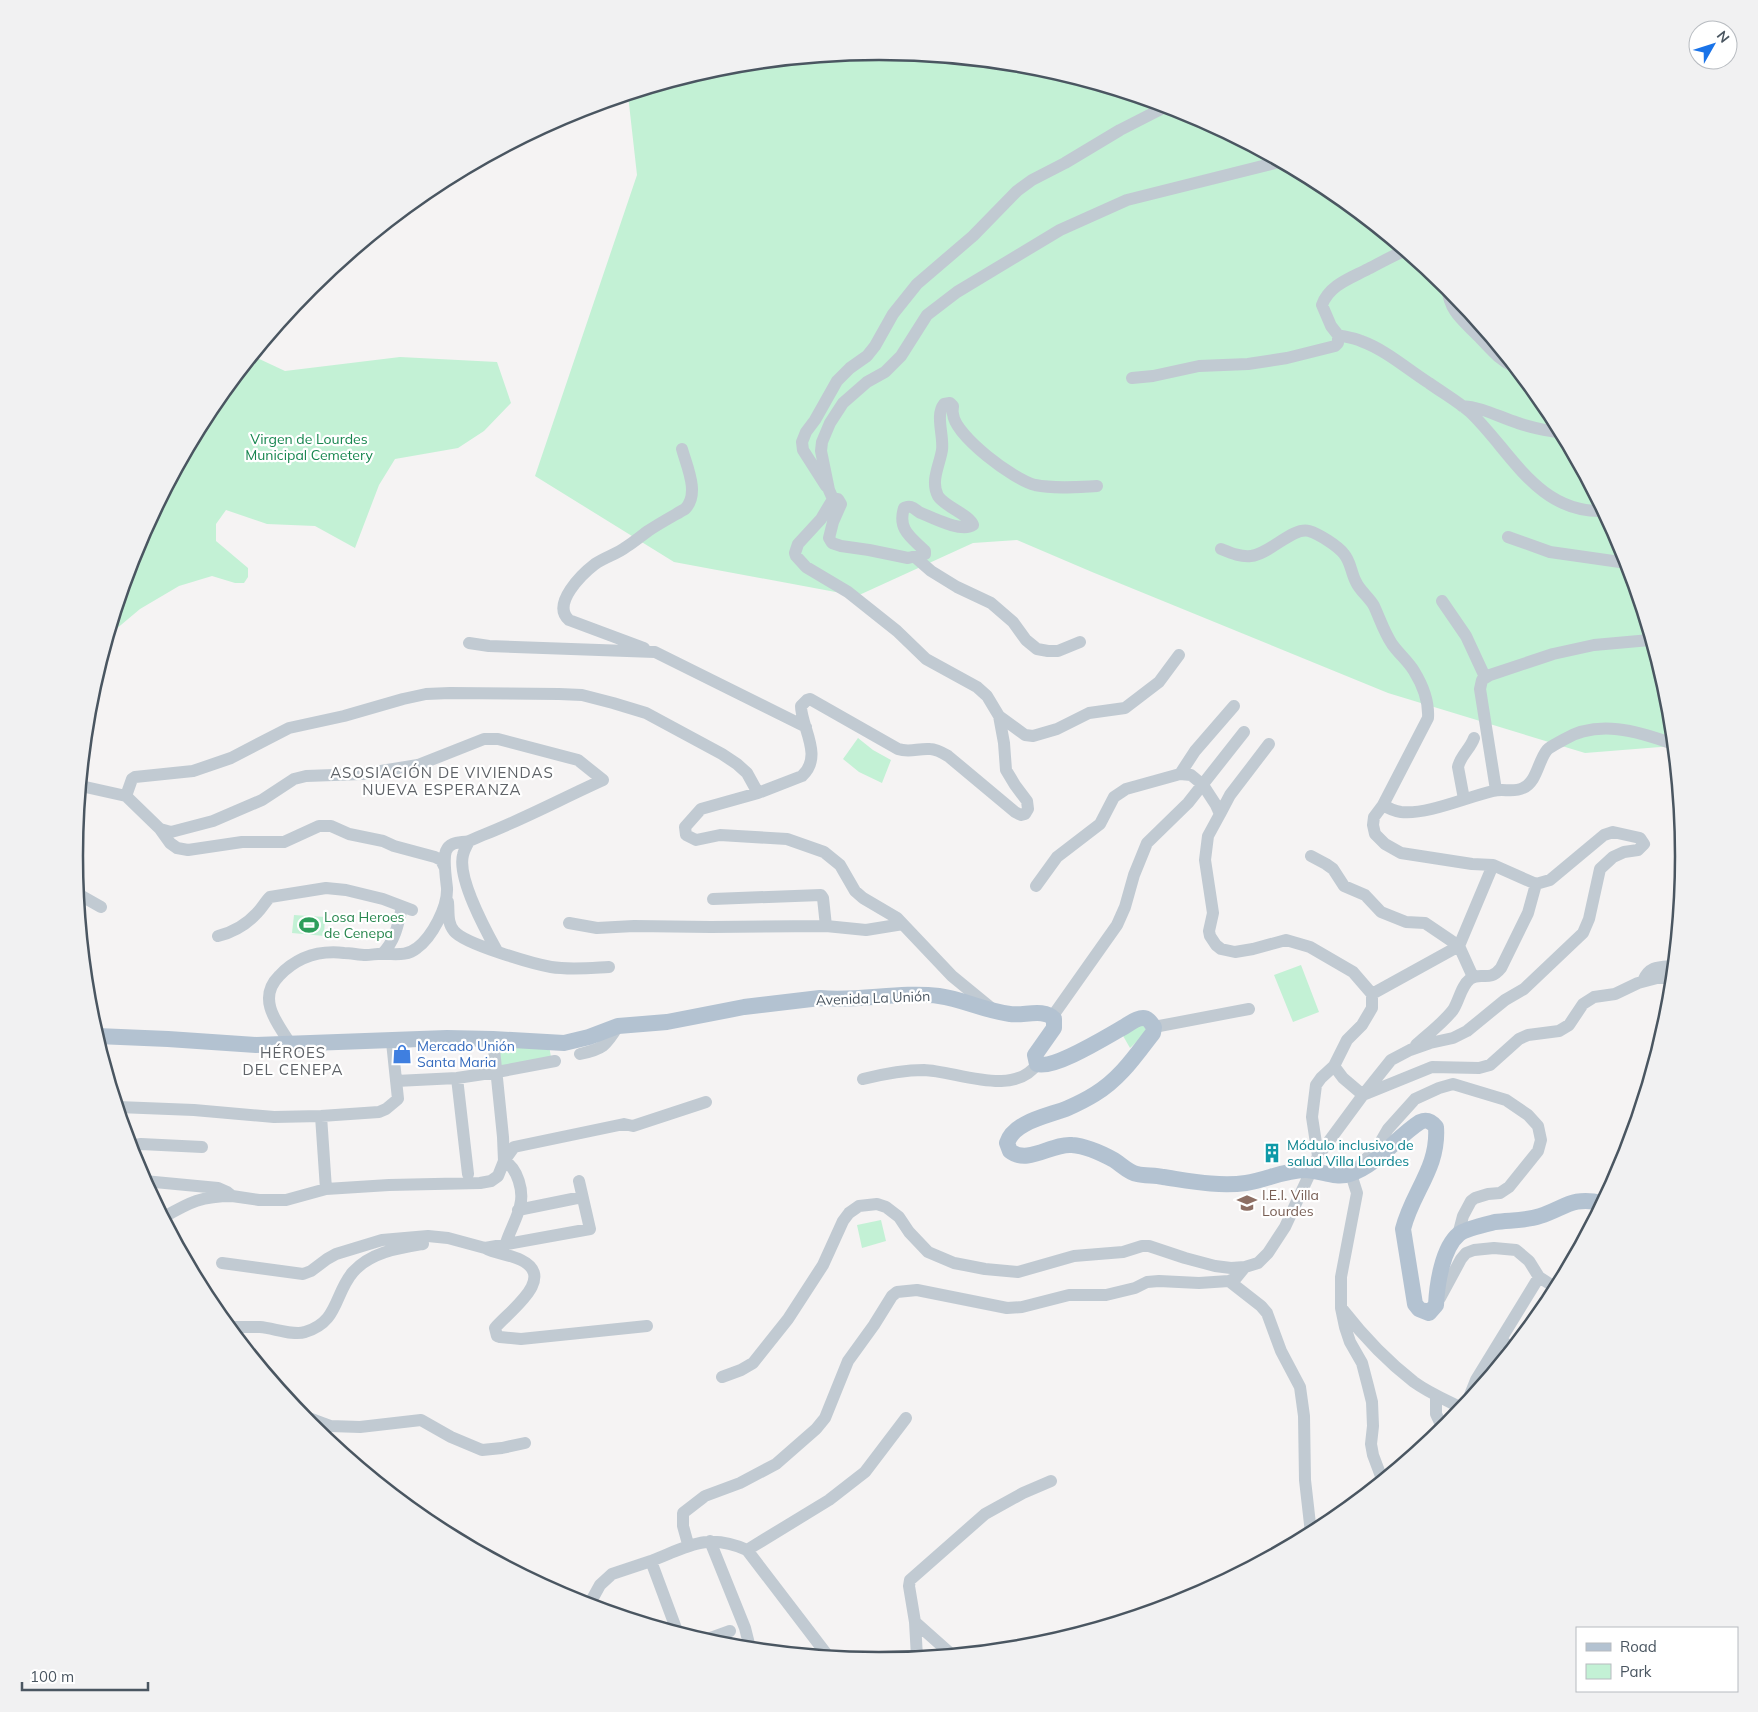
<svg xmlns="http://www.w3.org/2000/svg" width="1758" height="1712" viewBox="0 0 1758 1712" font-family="Mulish,sans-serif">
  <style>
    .green { fill: #c3f1d5 }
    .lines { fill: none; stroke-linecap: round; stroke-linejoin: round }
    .minor { stroke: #c1cad2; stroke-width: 12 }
    .major { stroke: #b3c2d1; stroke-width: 16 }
    .labels { text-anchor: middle; stroke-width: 4.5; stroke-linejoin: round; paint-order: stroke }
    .park-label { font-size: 14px; fill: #17864f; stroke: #fff }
    .leisure-label { font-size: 14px; fill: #27864d; stroke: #fff; text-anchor: start }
    .street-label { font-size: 14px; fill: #4a5661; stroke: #fff }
    .shop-label { font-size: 14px; fill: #366cbe; stroke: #fff; text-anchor: start }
    .culture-label { font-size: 14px; fill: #0d838f; stroke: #fff; text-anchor: start }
    .education-label { font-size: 14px; fill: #785e54; stroke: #fff; text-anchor: start }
    .neighbourhood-label { font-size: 15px; letter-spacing: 1px; fill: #5f6368; stroke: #fff }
    .rim { fill: none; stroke: #4a5661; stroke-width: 2.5 }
  </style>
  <rect width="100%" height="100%" fill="#f5f3f3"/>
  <path class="green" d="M879 51 1036 67 1187 113 1326 187 1448 287 1548 409 1623 548 1668 699 1673 746 1585 753 1388 693 1092 572 1017 540 973 543 857 596 674 562 535 476 637 175 628 95 722 67Z
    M253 356 285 371 400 357 497 362 511 403 484 431 458 448 395 459 379 485 355 548 315 526 267 524 226 510 216 524V541L248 568V577L244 583H235L212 576 179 586 140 609 109 635 136 548 210 409Z
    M858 738 873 750 891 760 882 783 859 772 843 759Z
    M294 915 325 917 324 936 292 933Z
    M1301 965 1319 1012 1293 1022 1274 975Z
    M1141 1023 1146 1029V1033L1130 1048 1122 1034Z
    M496 1041 549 1046 551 1057 498 1067Z
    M881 1220 886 1241 862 1248 857 1225Z"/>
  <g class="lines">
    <path class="minor" d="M1447 287C1450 313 1463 320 1480 338 1491 349 1498 359 1513 366
      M1338 335C1346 337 1354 338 1361 341 1386 350 1407 369 1429 383 1443 393 1457 401 1470 412 1511 451 1537 513 1603 511
      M1132 378 1153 376 1199 366 1248 364 1287 358 1335 346 1338 343V335L1331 326 1322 305C1329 285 1351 278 1368 269 1380 263 1392 256 1404 251
      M1462 406C1482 407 1499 417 1518 423 1532 428 1546 430 1561 433
      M826 486 803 450 802 442 806 432 815 420 837 381 850 368 867 356 875 346 893 314 917 284 973 236 1017 191 1032 180 1065 163 1120 130 1167 106
      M833 499 821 519 798 544 795 553 796 556 806 567 848 592 897 631 926 659 977 687 987 696 999 716 1004 743 1006 770 1015 785 1027 801 1028 809 1025 814 1021 815 1015 812 948 756C943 753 936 749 930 749 918 748 910 753 898 749L810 699 807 700 801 706C801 727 824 756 802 776L758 793 701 809 685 827 686 835 696 840 720 835 787 839 824 852 840 865 855 891 863 898 897 918 952 976 991 1008
      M833 499 829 490 821 451 822 442 830 423 843 403 867 382 885 372 901 356 927 315 957 292 1060 230 1127 200 1279 162
      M833 499H838L841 504 833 522 829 538 832 543 841 546 869 550 908 558 925 554V551C912 538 897 530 904 508 907 507 908 506 911 507 915 508 918 512 921 513 933 518 962 533 973 525 970 515 945 507 938 496 930 481 940 464 942 450 944 436 935 415 944 404L950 403 953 406C953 409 952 411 953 414 955 436 1014 480 1035 485 1055 489 1077 487 1097 486
      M1508 537 1550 552 1627 563
      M1221 549C1231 553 1240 557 1251 556 1270 554 1292 527 1309 531 1319 534 1338 546 1344 554 1351 562 1351 573 1356 582 1360 591 1369 597 1374 606 1380 619 1384 632 1392 644 1399 654 1408 661 1414 671 1422 684 1429 702 1428 718L1383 805
      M915 557 931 571 957 587 991 603 1013 622 1026 640 1037 649 1048 651H1058L1080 642
      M1442 601 1466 636 1485 677
      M469 643 489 646 655 652 806 727
      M644 648 569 620C551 604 582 574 595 564 605 557 617 554 626 547 634 542 641 536 648 531 660 523 673 516 685 509 700 494 687 467 682 449
      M999 716 1025 735 1033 736 1057 729 1089 713 1125 708 1159 682 1179 655
      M1180 774 1195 751 1234 706
      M81 786 126 796 160 829 170 843 177 848 188 850 242 842H284L319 826H331L349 834 383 841 394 846 435 857 441 860 445 868
      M1496 790 1480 689 1482 680 1490 675 1553 654 1594 645 1650 640
      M126 796 132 779 135 777 193 771 231 758 289 728 344 716 403 699 426 694 450 693 559 694 582 695 613 703 646 713 722 754 737 764 747 773 758 793
      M1464 799 1458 767C1460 756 1471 748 1474 738
      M1220 814 1230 795 1269 744
      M160 829 171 832 213 821 262 800 294 779 306 776 362 774 418 765 484 739H498L578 760 603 780C563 798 524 819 483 835 478 837 474 839 469 841 460 843 450 841 446 851 443 859 446 879 447 888 448 907 432 937 417 948 407 956 397 954 385 954 379 953 372 955 366 955 359 955 351 953 344 953 318 950 296 958 279 976 257 998 276 1022 290 1043
      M469 841C467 845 464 850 463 855 457 878 486 931 497 951
      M1311 856 1326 864 1333 869 1344 886 1365 895 1381 912 1406 922 1425 923 1459 946 1473 977
      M1036 886 1057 857 1100 824 1114 797 1126 789 1180 774 1191 775 1203 785 1216 805 1220 814 1208 836 1205 860 1213 913 1209 931 1210 936 1216 945 1221 949 1235 952 1253 949 1286 940 1310 947 1353 972 1372 994V1008L1362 1025 1347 1040 1334 1066 1321 1078 1316 1085 1312 1117 1318 1156
      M78 894 101 907
      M713 899 821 895 823 898 826 926
      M448 902C449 912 447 923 454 931 464 944 534 964 551 967 570 970 590 968 609 967
      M569 923 597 928 634 926 711 927 826 926 866 930 903 924
      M218 936C234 932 246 925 257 913 262 908 265 902 270 897L326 888 346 890 383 899 412 910
      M382 954C395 941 398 925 402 907
      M1643 981C1649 966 1659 967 1673 966
      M1372 994 1459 946 1493 865
      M1052 1017 1117 925 1125 907 1134 875 1147 843 1188 803 1244 732
      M1154 1027 1249 1009
      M1416 1045C1428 1034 1443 1023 1453 1010 1459 1001 1461 986 1470 979 1481 971 1489 983 1501 968L1528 913 1536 884
      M580 1054C603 1049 606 1046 618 1026
      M1334 1066 1343 1078 1363 1095 1432 1067 1479 1068 1490 1065 1519 1039 1528 1035 1559 1031 1569 1025 1583 1004 1594 997 1615 994 1638 983 1657 978H1672
      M457 1078 468 1174
      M863 1079C883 1074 903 1070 924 1070 956 1071 1014 1098 1037 1064
      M396 1081 457 1078 497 1072 555 1061
      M118 1107 194 1110 274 1117 321 1116 379 1112 386 1109 398 1099 392 1042
      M321 1116 326 1189
      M130 1146 141 1144 202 1147
      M144 1181 218 1188 227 1192 232 1196 259 1200H286L326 1189 389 1185 480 1183 491 1181 498 1176 504 1161 503 1137 493 1039
      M518 1210 582 1197
      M164 1217C190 1202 202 1196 232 1196
      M506 1243C510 1230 517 1219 520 1206 524 1192 518 1168 504 1161L514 1147 624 1124 633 1126 706 1102
      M485 1248C496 1254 509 1254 521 1260 558 1278 508 1312 495 1328L497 1336 500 1337 521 1339 647 1326
      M222 1263 303 1274 311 1271 327 1259 336 1254 382 1240 428 1236 448 1238 485 1248 590 1229 579 1181
      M1440 1298 1461 1259 1466 1253 1474 1250 1494 1248 1516 1250 1529 1261 1539 1277 1556 1288
      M1343 1310C1364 1337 1387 1361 1414 1382 1429 1393 1446 1400 1462 1408
      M230 1327C240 1327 250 1327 260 1327 273 1328 294 1336 305 1332 339 1322 334 1294 353 1272 371 1252 399 1248 423 1244
      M1501 1340 1512 1348
      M722 1377 741 1370 753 1363 788 1319 823 1265 843 1221 849 1213 859 1206 877 1204 886 1207 899 1217 909 1232 928 1252 954 1263 985 1269 1018 1272 1074 1256 1123 1252 1142 1246H1149L1185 1258 1215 1266 1231 1268 1245 1267
      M1436 1396V1414L1443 1429
      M1468 1400 1476 1380 1539 1277
      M303 1416 330 1426 360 1427 421 1420 451 1437 482 1450 502 1448 525 1443
      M1382 1479 1373 1455 1371 1444 1373 1426 1372 1402 1368 1386 1362 1363 1350 1342 1345 1327 1341 1308V1277L1357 1193 1351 1174 1377 1148 1388 1129 1415 1099 1439 1088 1453 1084 1506 1100 1528 1115 1538 1126 1541 1140 1538 1151 1509 1187 1500 1193 1488 1194 1475 1198 1471 1201 1463 1216 1458 1235
      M1311 1533 1305 1480 1304 1416 1300 1387 1281 1351 1267 1313 1261 1306 1229 1281 1236 1278 1245 1267 1258 1263 1268 1253 1285 1227 1318 1156 1363 1095 1391 1060 1410 1050 1430 1043 1453 1038 1467 1031 1505 1000 1524 989 1583 933 1589 919 1600 869 1613 857 1624 852 1638 850 1644 844 1640 838 1613 832 1604 835 1550 880 1536 884 1493 865 1472 864 1401 853 1385 844 1375 834 1373 825 1374 817 1383 805C1388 808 1394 811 1401 812 1427 815 1467 797 1493 791 1503 788 1513 793 1523 788 1537 782 1538 761 1547 750 1551 746 1558 743 1563 740 1597 719 1638 731 1673 744
      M710 1541 745 1628 750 1648
      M688 1544 683 1526V1513L705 1496 740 1483 776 1464 816 1429 825 1418 848 1361 874 1325 892 1296 897 1292 917 1290 1007 1308 1022 1307 1069 1295H1106L1135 1288 1147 1282 1159 1281 1199 1283 1229 1281
      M747 1550 829 1500 865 1472 906 1418
      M589 1605 600 1585 612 1574 651 1561
      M915 1622 951 1654
      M677 1631 651 1561C687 1547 707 1532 747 1550L828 1656
      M705 1640 730 1631
      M917 1657 915 1622 909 1586 910 1580 985 1514 1023 1493 1051 1481"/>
    <path class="major" d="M97 1036 168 1039 256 1045 447 1038 493 1039 564 1043 589 1037 618 1026 667 1022 744 1007 820 998C859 1002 899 991 939 996 962 999 986 1011 1010 1014 1024 1016 1044 1008 1054 1019V1028L1035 1055 1037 1064C1053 1070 1106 1037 1122 1028 1128 1025 1135 1018 1143 1018 1148 1018 1151 1023 1154 1027L1153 1033C1136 1055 1120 1079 1095 1094 1087 1099 1077 1104 1068 1108 1049 1116 1014 1121 1007 1143L1010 1151C1028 1165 1052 1143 1072 1145 1085 1146 1103 1154 1114 1160 1122 1165 1128 1172 1137 1174 1145 1176 1155 1175 1163 1177 1190 1181 1219 1187 1246 1183 1266 1180 1285 1170 1305 1170 1320 1170 1335 1179 1350 1174 1378 1165 1395 1138 1420 1122 1427 1119 1431 1121 1436 1127 1439 1168 1412 1192 1403 1229L1415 1304 1419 1309 1429 1313 1436 1305C1437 1285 1442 1248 1459 1234 1465 1229 1487 1224 1495 1222 1510 1220 1525 1221 1540 1216 1565 1208 1572 1196 1602 1203"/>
  </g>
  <defs>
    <symbol id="stadium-bare" viewBox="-9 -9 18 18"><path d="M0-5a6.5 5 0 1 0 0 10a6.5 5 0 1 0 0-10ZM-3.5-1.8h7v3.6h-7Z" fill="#2e9e5b" stroke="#fff" stroke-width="2.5" paint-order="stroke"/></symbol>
    <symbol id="shop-bare" viewBox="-9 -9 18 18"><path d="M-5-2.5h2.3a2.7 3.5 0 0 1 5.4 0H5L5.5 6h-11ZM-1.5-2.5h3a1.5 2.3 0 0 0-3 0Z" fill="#3f7fe0" stroke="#fff" stroke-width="2.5" paint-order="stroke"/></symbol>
    <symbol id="building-bare" viewBox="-9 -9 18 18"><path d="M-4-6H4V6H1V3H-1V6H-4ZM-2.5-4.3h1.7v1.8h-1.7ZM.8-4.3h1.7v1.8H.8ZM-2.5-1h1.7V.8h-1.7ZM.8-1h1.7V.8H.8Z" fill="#0f9aa8" stroke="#fff" stroke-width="2.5" paint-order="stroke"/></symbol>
    <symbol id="school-bare" viewBox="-9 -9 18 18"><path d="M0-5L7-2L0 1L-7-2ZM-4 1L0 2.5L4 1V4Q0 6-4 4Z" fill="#8d6e63" stroke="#fff" stroke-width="2.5" paint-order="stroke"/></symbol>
  </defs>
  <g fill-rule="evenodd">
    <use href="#stadium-bare" x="295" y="911" width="28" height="28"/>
    <use href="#shop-bare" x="388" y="1040" width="28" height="28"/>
    <use href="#building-bare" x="1258" y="1139" width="28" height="28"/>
    <use href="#school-bare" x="1233" y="1189" width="28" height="28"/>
  </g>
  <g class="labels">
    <g class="park-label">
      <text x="309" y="444">Virgen de Lourdes<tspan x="309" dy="16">Municipal Cemetery</tspan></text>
    </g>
    <g class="leisure-label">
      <text x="324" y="922">Losa Heroes<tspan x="324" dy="16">de Cenepa</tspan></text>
    </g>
    <g class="street-label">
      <text transform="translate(873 998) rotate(-2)" y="5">Avenida La Unión</text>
    </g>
    <g class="shop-label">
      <text x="417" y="1051">Mercado Unión<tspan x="417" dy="16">Santa Maria</tspan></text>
    </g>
    <g class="culture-label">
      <text x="1287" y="1150">Módulo inclusivo de<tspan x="1287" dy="16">salud Villa Lourdes</tspan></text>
    </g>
    <g class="education-label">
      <text x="1262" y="1200">I.E.I. Villa<tspan x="1262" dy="16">Lourdes</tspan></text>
    </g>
    <g class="neighbourhood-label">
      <text x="442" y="778">ASOSIACIÓN DE VIVIENDAS<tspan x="442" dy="17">NUEVA ESPERANZA</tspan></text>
      <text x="293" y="1058">HÉROES<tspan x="293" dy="17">DEL CENEPA</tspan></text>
    </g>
  </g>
  <path d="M0 0H1758V1712H0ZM83 856a796 796 0 1 1 1592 0a796 796 0 1 1-1592 0Z" fill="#f1f1f2" fill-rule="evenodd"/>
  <path class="rim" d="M83 856a796 796 0 1 1 1592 0a796 796 0 1 1-1592 0Z"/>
  <rect x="1576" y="1627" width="162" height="65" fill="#ffffff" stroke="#b7bbc0"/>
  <rect x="1586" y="1643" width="25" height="8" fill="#b3c2d1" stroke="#b7bbc0"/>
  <text x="1620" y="1652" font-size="15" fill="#4a5661">Road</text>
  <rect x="1586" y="1664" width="25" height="15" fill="#c3f1d5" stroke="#b7bbc0"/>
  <text x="1620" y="1677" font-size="15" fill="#4a5661">Park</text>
  <g transform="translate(1713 45) rotate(51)"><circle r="24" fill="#ffffff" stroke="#b7bbc0"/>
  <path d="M0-4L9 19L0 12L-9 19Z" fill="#1a73e8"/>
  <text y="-8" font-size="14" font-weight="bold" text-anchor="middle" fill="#4a5661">N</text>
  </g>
  <path d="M22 1682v8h126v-8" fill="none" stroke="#4a5661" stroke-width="2.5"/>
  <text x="30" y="1682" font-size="15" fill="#4a5661" stroke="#ffffff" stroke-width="4" paint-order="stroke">100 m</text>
</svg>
